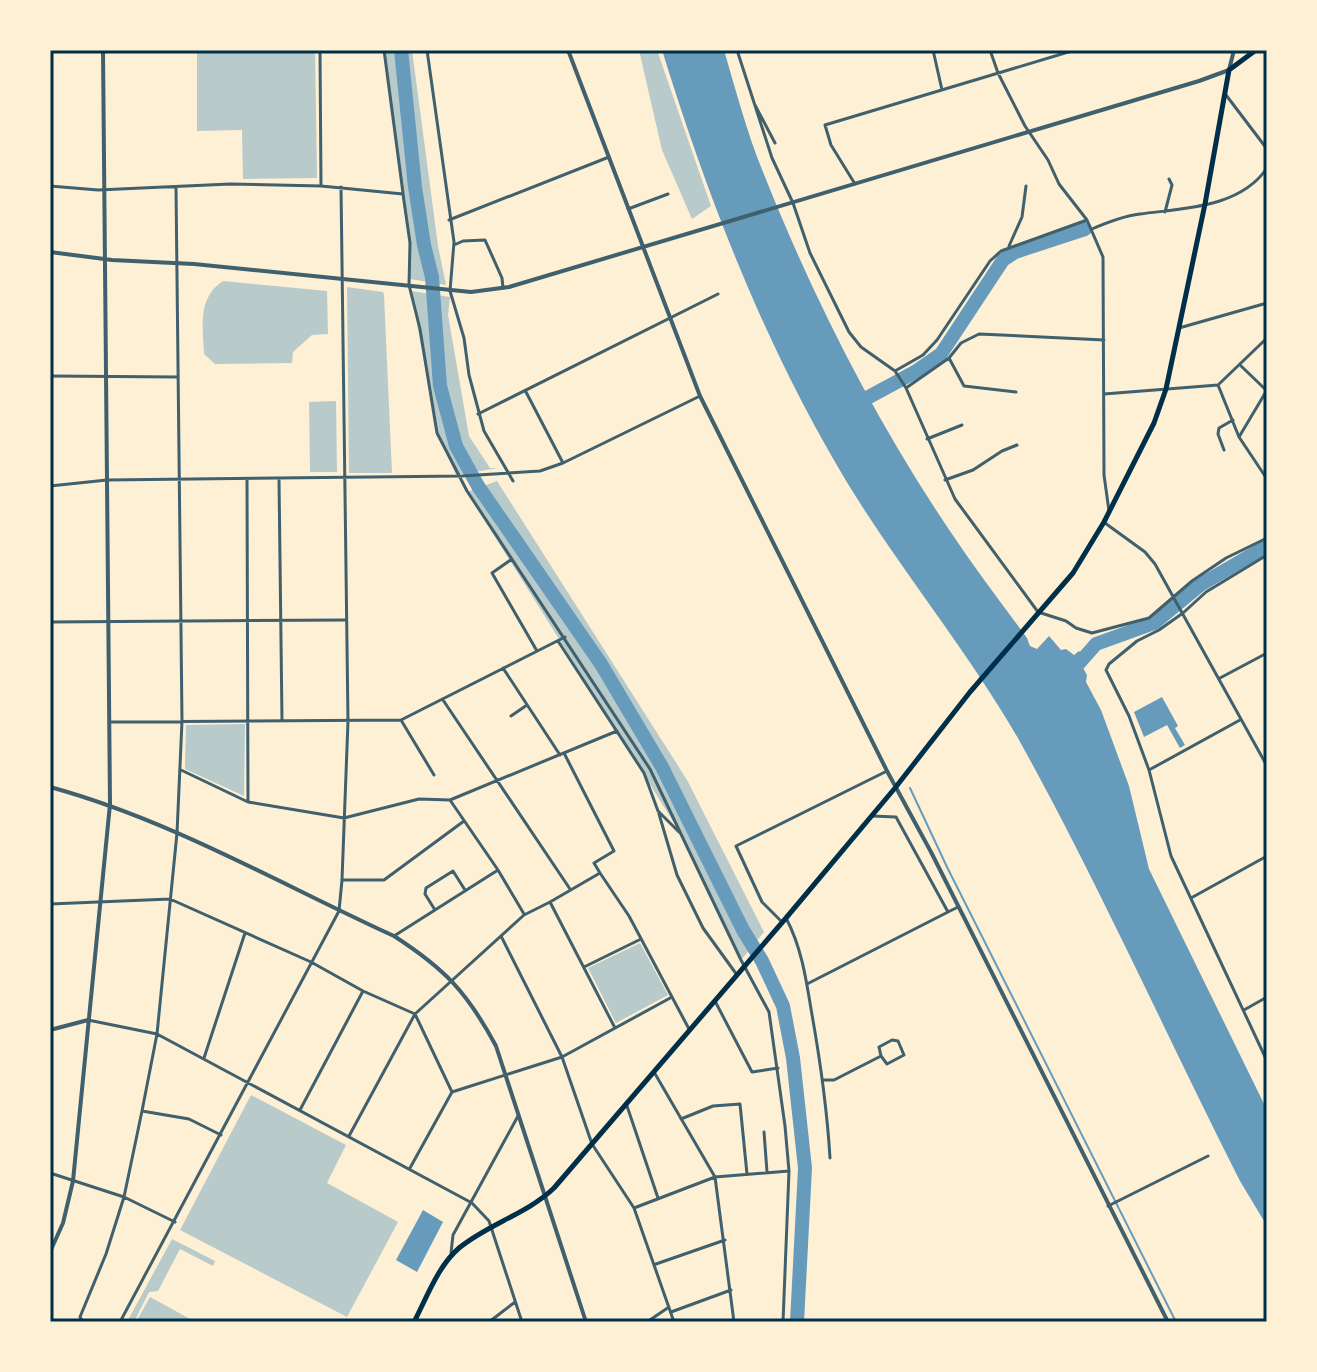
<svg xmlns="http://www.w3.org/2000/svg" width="1317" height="1372" viewBox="0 0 1317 1372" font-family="'Exo 2',sans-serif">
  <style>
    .green { fill: #b9caca }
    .water { fill: #669bbc }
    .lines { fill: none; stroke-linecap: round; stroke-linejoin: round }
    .stream { stroke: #669bbc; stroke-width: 2 }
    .river { stroke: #669bbc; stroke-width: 14 }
    .minor { stroke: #3f606c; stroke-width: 3 }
    .tertiary { stroke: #3f606c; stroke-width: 4 }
    .secondary { stroke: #003049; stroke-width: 5 }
    .neatline { fill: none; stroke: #003049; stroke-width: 3 }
  </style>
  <rect width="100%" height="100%" fill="#fdf0d5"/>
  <path class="green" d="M197 50H315L317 178 243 179 242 130 197 131Z
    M384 50H412L438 246 446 285 410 279V243Z
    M639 50H657L711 206 692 219 662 150Z
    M223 281 327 291 328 334 312 335 293 352 292 363 215 364 204 354C203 327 197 298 223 281Z
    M347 287 383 292 384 295 392 473H349Z
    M411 291 450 297 448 315 469 436 490 468H498L456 475 437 433Z
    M336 401 337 472H310L309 402Z
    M497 481 687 780 764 932 741 960 681 834 467 492Z
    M245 724 244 796 185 769 186 725Z
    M640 943 668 995 616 1023 588 968Z
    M251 1095 346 1145 327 1183 398 1222 347 1317 180 1230Z
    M172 1239 215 1261 213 1266 180 1249 158 1291 149 1292 134 1322H127Z
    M150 1297 192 1320 191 1322H136Z"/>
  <path class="water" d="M662 50H724C736 91 747 133 763 172 813 298 876 422 952 534 976 570 1002 604 1027 638L1030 646 1037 649 1049 636 1061 650 1066 649 1074 655 1079 651 1088 660 1082 666 1087 675 1086 682 1101 710 1129 786 1149 869 1267 1110V1226L1240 1181C1166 1035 1099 884 1019 740 968 651 902 572 848 484 766 348 709 202 662 50Z
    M1162 697 1178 726 1175 728 1185 745 1180 748 1167 725 1144 737 1134 712Z
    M423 1210 443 1222 417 1272 396 1260Z"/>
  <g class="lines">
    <path class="stream" d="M910 788 947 867 1176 1322"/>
    <path class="river" d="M401 50 415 187 424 245 432 277 440 386 456 446 478 486 601 664 662 767 743 930 762 961 783 1006 793 1058 805 1168 797 1322
      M854 405 915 372 941 354 1003 260 1015 252 1085 229
      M1074 669 1096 644 1154 623 1200 585 1267 546"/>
    <path class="minor" d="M320 50 321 186
      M384 50 403 193
      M427 50 454 242 450 291 464 338 469 375 484 431 513 481
      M737 50 772 158 793 203 810 253 849 332 861 347 895 371 923 355 937 340 990 261 1001 251 1087 220
      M933 50 942 90
      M990 50 998 73 1025 126 1048 160 1059 184 1087 220 1103 257 1104 475 1109 511
      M1226 95 1267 149
      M755 105 775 143
      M855 184 831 145 825 125 1075 50
      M50 186 98 190 230 184 321 186 403 194 410 243 409 285 420 329 437 433 467 491 650 769 741 960 769 1012 785 1126 789 1171 783 1322
      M628 209 668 194
      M1165 212 1172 185 1169 179
      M449 220 609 157
      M1092 229C1108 222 1123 216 1140 214 1184 208 1240 208 1267 168
      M454 245 463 241 485 240 502 278 503 288
      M1009 246 1022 217 1026 186
      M1179 328 1267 303
      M949 358 964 386 1016 392
      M1240 365 1266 390
      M895 371 906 388 955 499 1038 612 1066 621 1076 628 1092 633 1149 618 1192 581 1226 558 1267 538
      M50 376 178 377
      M1218 385 1239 437 1267 479
      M906 388 949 358 961 343 979 334 1104 340
      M526 392 563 463
      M1104 394 1218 385 1267 338
      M478 414 718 294
      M1239 437 1267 390
      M927 439 962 425
      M1224 450 1218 434 1219 428 1233 420
      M247 479 248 802
      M279 479 282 720
      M945 480 973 470 1002 451 1017 445
      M50 486 107 480 462 476 540 471 563 463 700 396
      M1105 523 1145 552 1155 564 1267 766
      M1267 555 1206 592 1183 613 1159 630 1137 641 1109 664 1106 670 1129 716 1149 770 1171 856 1267 1061
      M512 559 492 573 537 651
      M50 622 345 620
      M558 641 644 773 658 811 679 832
      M503 668 560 755
      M1220 678 1267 653
      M443 700 570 889
      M511 716 527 705
      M401 720 434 775
      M109 722 401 720 565 637
      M564 753 614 851 594 863 600 873 550 902 615 1028
      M181 770 248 802 344 818 419 799 450 800 617 731
      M1149 770 1240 720
      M450 800 498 870 524 914
      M659 814 677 875 703 928 737 975
      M872 816 896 817 948 912 958 907
      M600 873 629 916 689 1029
      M344 880H384L464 821
      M1191 898 1267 856
      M50 904 170 899 311 962 363 991 415 1014 452 1092
      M435 910 425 894 426 888 453 871 465 890
      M786 918C801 946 806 978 811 1009 820 1059 827 1108 830 1158
      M782 922 762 902 736 846 887 771
      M394 936 498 870
      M501 936 562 1057 592 1144 634 1208 674 1322
      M584 967 641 939
      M807 984 948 912
      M716 1003 752 1072 778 1068
      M1244 1010 1267 997
      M88 1020 157 1034 472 1203 489 1221 522 1322
      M204 1058 245 933
      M823 1080H834L881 1056 887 1064 904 1055 898 1041 892 1040 879 1047 881 1056
      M626 1103 658 1198
      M300 1110 363 991
      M142 1111 189 1119 221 1135
      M681 1119 713 1106 740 1104 747 1174
      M764 1132 767 1172
      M349 1136 415 1014 524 915 550 902
      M410 1168 452 1092 562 1057 672 997
      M50 1173 124 1197 175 1222
      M1108 1206 1208 1156
      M634 1208 715 1177 654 1072
      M451 1253 453 1235 518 1116
      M656 1264 725 1240
      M671 1312 731 1290
      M83 1322 80 1317 106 1254 124 1197 142 1111 157 1034 177 833 182 721 176 187
      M120 1322 339 911 342 880 348 721 341 187
      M489 1322 515 1302
      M647 1322 669 1307
      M734 1322 715 1177 789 1171"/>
    <path class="tertiary" d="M568 50 700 396 887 771 931 852 1168 1322
      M50 252 112 260 194 264 471 292 509 287 1199 81 1229 70 1234 50
      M50 787C171 820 280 884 394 936 445 969 467 992 496 1046L586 1322
      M50 1030 88 1020
      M50 1252 63 1223 73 1181 110 804 103 50"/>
    <path class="secondary" d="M414 1322C427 1297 438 1266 459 1248 488 1224 527 1214 554 1188L786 918 895 788 970 692 1073 573 1104 522 1154 423 1166 389 1205 204 1229 70 1256 50"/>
  </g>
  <rect width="1317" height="1372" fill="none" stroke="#fdf0d5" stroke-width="104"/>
  <rect x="52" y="52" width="1213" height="1268" class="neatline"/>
</svg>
